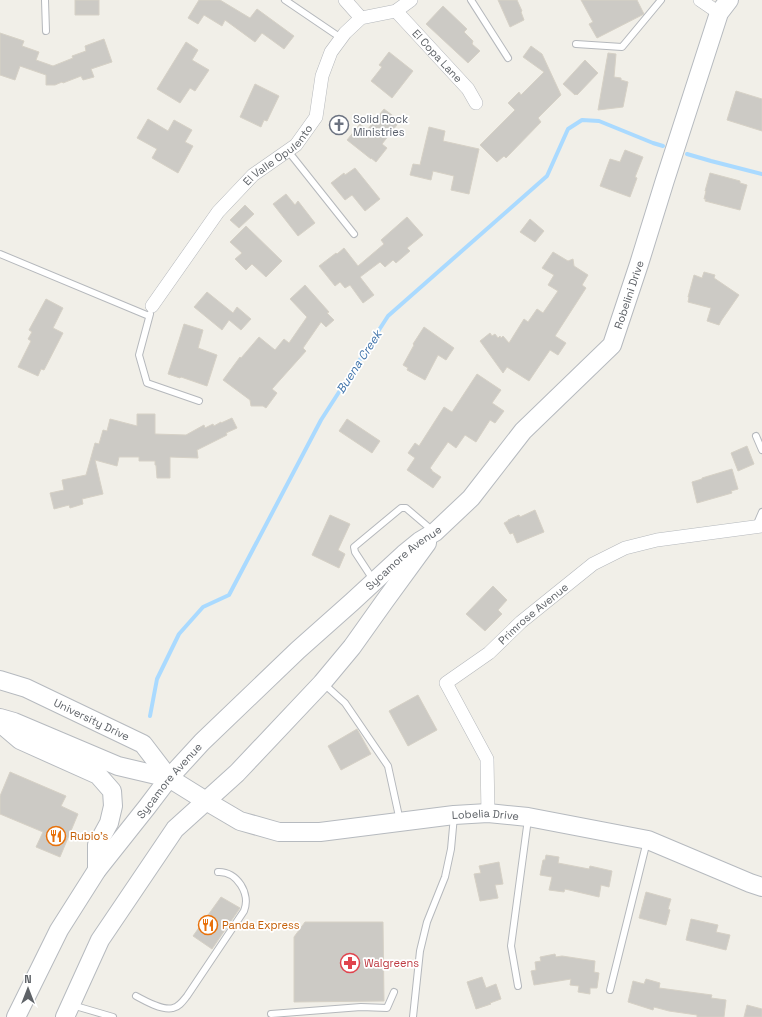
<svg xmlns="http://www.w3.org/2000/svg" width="762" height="1017" viewBox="0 0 762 1017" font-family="'Space Grotesk',sans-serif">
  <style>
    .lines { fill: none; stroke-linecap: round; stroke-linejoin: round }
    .stream { stroke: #aadaff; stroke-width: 4 }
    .building { fill: #cccac5; stroke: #d6d1c6 }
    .lane-casing { stroke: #b5b8bc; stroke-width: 8 }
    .street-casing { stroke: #b5b8bc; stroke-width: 14 }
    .secondary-casing { stroke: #b6babf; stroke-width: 20 }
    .lane { stroke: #fff; stroke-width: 6 }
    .street { stroke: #fff; stroke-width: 13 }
    .secondary { stroke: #fff; stroke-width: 18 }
    .labels { text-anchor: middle; stroke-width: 3.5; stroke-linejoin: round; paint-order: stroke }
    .street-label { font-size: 11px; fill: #5f6368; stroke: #fff }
    .worship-label { font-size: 11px; fill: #5b616d; stroke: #fff; text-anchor: start }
    .food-label { font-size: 11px; fill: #c56008; stroke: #fff; text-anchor: start }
    .health-label { font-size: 11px; fill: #be3a42; stroke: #fff; text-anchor: start }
    .water-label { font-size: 12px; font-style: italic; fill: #4174aa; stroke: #fff }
  </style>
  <rect width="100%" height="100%" fill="#f1efe8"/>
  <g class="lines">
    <path class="stream" d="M687 154 711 161 762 174
      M150 716 157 679 179 634 203 607 229 595 321 420 388 316 547 176 568 129 582 120 599 121 653 143 663 146"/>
  </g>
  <path class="building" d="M75 0H99V15H75Z
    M199 0H220L250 18 257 9 294 36 284 49 262 33 255 42 225 20 222 26 204 15 198 24 188 18Z
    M498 0H517L522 11 521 12 524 20 510 27Z
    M581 0H637L644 14 597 38 589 24 593 22Z
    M443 6 467 29 464 32 473 41 472 44 480 51 468 63 426 24Z
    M0 33 24 41 22 46 39 52 36 60 53 66 73 58 72 56 86 51 85 46 104 39 112 62 91 69 94 77 83 80 81 76 63 83 62 82 55 85H46V75L20 66 15 80 0 75Z
    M186 42 198 50 192 60 209 70 195 91 190 88 180 103 157 89Z
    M531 46 542 54 561 95 538 118 541 122 506 158 504 156 497 162 480 145 515 110 508 103 519 92 521 95 544 72 523 57Z
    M389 52 413 71 392 98 371 81 382 67 379 65Z
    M608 53 616 54 614 77 621 78V80L628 82 623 107 598 110Z
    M585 60 598 73 577 95 576 94 575 95 563 84Z
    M255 84 279 96 267 121 264 120 261 127 240 117Z
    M736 91 762 99V131L727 120Z
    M384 109 400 121 382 144 387 148 376 162 371 158V159L347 140 360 124 367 130Z
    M148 119 168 131 174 120 192 130 185 142 193 146 178 173 152 158 157 149 137 138Z
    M429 127 445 131 443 141 479 149 469 194 451 190 454 176 433 171 431 180 410 175 413 164 420 165Z
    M625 150 643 157 635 177 637 178 630 197 600 186 610 159 620 162Z
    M355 168 380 199 365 211 352 195 345 200 331 183 344 173 345 175Z
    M710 173 740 181V183L747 185 740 210 705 201 706 199H704L706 191H705Z
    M286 194 295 205 298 201 315 223 298 236 273 204Z
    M245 205 254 214 239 228 230 220Z
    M407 217 423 235 407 248 410 251 396 263 393 260 385 267 380 262 360 277 374 295 363 303 350 285 345 288 340 282 335 286 319 266 336 253 337 254 344 248 358 266 384 244 381 240Z
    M530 219 544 231 535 242 520 232Z
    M246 226 282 261 266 277 252 264 246 270 235 259 242 253 230 242Z
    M553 252 568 261 573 259 574 266 588 275 582 285 586 288 555 336 566 343 558 355 550 350 529 381 507 367 503 373 480 341 490 333 492 336 495 334 498 338 500 336 501 338 503 336 509 343 524 319 528 322 537 309 543 313 558 291 548 285 554 275 542 268Z
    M704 272 715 275 714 278 739 295 721 321 719 325 707 321 711 308 688 302 689 297H688L694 275 702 278Z
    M305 285 329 312 327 313 334 320 326 327 321 322 303 348 306 351 272 389 277 393 266 408 263 406H251L250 400 223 380 240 357 241 358 259 337 275 350 284 339 289 343 307 317 290 299Z
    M207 292 233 313 237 307 251 319 241 330 229 320 222 330 194 307Z
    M46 299 63 308 53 328 63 333 44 370 41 369 38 376 18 367 31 341 28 339 32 332 29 330Z
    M184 324 203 330 198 348 217 355 207 386 181 377 180 378 168 374 179 340Z
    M424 327 454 348 446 360 438 355 425 380 407 370 408 368 403 365 414 345 413 344Z
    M477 374 501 390 492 403 504 411 495 423 490 420 476 442 465 435 456 448 448 442 430 468 432 470V471L441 477 433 488 407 470 415 458 408 453 415 443 419 446 444 407 452 412Z
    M137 414H155V434L186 435 204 425 205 428 213 424 214 426 221 422V423L232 418 237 428 226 433 227 435 197 450 198 458 170 457V478H157L156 465H155V461H139V457H119L117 466 95 460 103 494 82 499 83 504 70 508 69 505 54 509 50 493 64 490 62 480 86 475 95 443 99 444 103 430 107 431 110 419 137 426Z
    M347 419 380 441 372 453 339 431Z
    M747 446 754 464 738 471 731 453Z
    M732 469 738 489 731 491 732 493 697 503 692 482 702 479V478Z
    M535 510 544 532 517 543 513 533 510 534 504 523 508 521V520L519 515 520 517Z
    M330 515 350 524 338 550 345 554 339 568 312 555Z
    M493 586 507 600 498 610 502 614 485 631 466 614Z
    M418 695 437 730 408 746 389 711Z
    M357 729 371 754 341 770 328 746Z
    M10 772 66 796 61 806 78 814 60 857 36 847 43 832 0 814V796Z
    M546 855 559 857 558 863 589 869 590 866 612 871 609 887 601 885 599 897 565 889 564 892 549 890 552 877 540 875 543 860H545Z
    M499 862 503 884 495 885 498 898 480 901 474 874 481 873 479 866Z
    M646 892 671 899 668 909 670 910 666 925 639 918Z
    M221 897 240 908 212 949 193 936Z
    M691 919 718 925 716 932 730 935 726 950 686 940Z
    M305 922H383L384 1001 294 1002V937Z
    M555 954 556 957 562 956 595 961 594 972 599 973 597 988H590V994L578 992 579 986 570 985 571 979 534 985 531 971 536 970 535 962 541 961 540 957Z
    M482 977 486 988 496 984 501 999 490 1003 491 1004 476 1009 467 982Z
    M646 979 660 983 659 988 712 995 711 998 726 1000 724 1017H697V1015L669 1011 654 1007 653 1010 628 1002 633 981 644 984Z
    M747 1005 762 1009V1017H744Z"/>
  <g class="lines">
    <defs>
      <path id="lane" d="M45 0 46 31
        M285 0 341 38
        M471 0 508 58
        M576 44 622 47 661 0
        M288 151 354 234
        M0 254 149 316
        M150 314 139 355 147 383 199 401
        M756 436 762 450
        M756 526 762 512
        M374 581 355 552 354 547 401 508H406L433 531
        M324 684 345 703 388 766 400 821
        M518 986 511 946 528 819
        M610 990 647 841
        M136 996C145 1001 163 1011 173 1008 179 1007 183 1001 187 996L244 911C251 894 237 871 218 872
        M72 1005 113 1017
        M271 1014 361 1007 387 1008 394 992
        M413 1017 420 951 427 922 445 877 451 849 454 816"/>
      <g id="street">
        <path d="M345 0 361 18"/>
        <path d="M700 0 719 13"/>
        <path id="s1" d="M396 11 468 89 476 103"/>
        <path id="s2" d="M152 306 218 212 253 175 296 145 316 117 322 76 331 52 345 33 361 18 396 11 411 0"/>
        <path id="s3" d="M488 813 487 759 446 683 489 653 521 622 593 564 625 548 657 540 762 526"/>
      </g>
      <g id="secondary">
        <path id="s4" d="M0 680 26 688 143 744 169 778"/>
        <path id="s5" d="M0 718 14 722 118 766 169 778 206 801 240 821 279 832H320L454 815 488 813 528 817 648 840 750 883 762 887"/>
        <path d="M0 723 20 740 98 775 112 791 113 806 109 823 97 845V870"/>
        <path id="s6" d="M16 1017 59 930 97 870 147 807 169 778 202 742 298 650 352 602 404 554 420 541 435 532 471 498 523 431 612 345 639 264 665 180 719 13 729 0"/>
        <path d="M65 1017 100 940 175 829 237 773 322 683 352 647 384 602 427 543"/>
      </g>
    </defs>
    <use href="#lane" class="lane-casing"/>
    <use href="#street" class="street-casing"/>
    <use href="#secondary" class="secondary-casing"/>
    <use href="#lane" class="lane"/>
    <use href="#street" class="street"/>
    <use href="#secondary" class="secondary"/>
  </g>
  <defs>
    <symbol id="church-ring" viewBox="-11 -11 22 22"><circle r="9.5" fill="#fff" stroke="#6b7280" stroke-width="1.5"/><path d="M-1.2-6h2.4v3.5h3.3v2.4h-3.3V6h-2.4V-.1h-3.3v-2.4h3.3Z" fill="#6b7280"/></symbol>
    <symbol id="restaurant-ring" viewBox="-11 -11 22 22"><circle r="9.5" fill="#fff" stroke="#e8710a" stroke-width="1.5"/><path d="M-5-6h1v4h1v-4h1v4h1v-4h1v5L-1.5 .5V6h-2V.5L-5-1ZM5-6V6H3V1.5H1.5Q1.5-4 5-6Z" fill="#e8710a"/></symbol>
    <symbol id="pharmacy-ring" viewBox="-11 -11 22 22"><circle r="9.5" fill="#fff" stroke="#e0444e" stroke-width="1.5"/><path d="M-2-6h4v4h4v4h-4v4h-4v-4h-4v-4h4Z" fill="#e0444e"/></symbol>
  </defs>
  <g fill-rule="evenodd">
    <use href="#church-ring" x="328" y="114" width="22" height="22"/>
    <use href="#restaurant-ring" x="45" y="825" width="22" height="22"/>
    <use href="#restaurant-ring" x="197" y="914" width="22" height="22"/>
    <use href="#pharmacy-ring" x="339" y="952" width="22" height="22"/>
  </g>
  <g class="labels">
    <g class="street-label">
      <text dy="4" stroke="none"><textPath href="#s1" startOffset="61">El Copa Lane</textPath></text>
      <text dy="4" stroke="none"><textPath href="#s2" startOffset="198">El Valle Opulento</textPath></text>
      <text dy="4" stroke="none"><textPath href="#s6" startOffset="959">Robelini Drive</textPath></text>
      <text dy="4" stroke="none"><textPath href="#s6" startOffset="607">Sycamore Avenue</textPath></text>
      <text dy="4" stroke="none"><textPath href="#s3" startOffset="252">Primrose Avenue</textPath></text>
      <text dy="4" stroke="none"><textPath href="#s4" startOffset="100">University Drive</textPath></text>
      <text dy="4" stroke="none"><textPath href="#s6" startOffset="283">Sycamore Avenue</textPath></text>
      <text dy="4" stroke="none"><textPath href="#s5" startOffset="511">Lobelia Drive</textPath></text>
    </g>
    <g class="worship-label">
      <text x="353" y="123">Solid Rock<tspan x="353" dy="13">Ministries</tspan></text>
    </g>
    <g class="food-label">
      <text x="70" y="840">Rubio's</text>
      <text x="222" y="929">Panda Express</text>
    </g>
    <g class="health-label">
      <text x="364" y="967">Walgreens</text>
    </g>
    <g class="water-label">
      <text transform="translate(359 362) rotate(-57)" y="4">Buena Creek</text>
    </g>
  </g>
  <g transform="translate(28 989)" stroke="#ffffff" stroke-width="3" paint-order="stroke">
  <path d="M0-3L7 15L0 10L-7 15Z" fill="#5f6368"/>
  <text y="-6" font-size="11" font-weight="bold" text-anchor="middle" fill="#5f6368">N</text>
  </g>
</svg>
